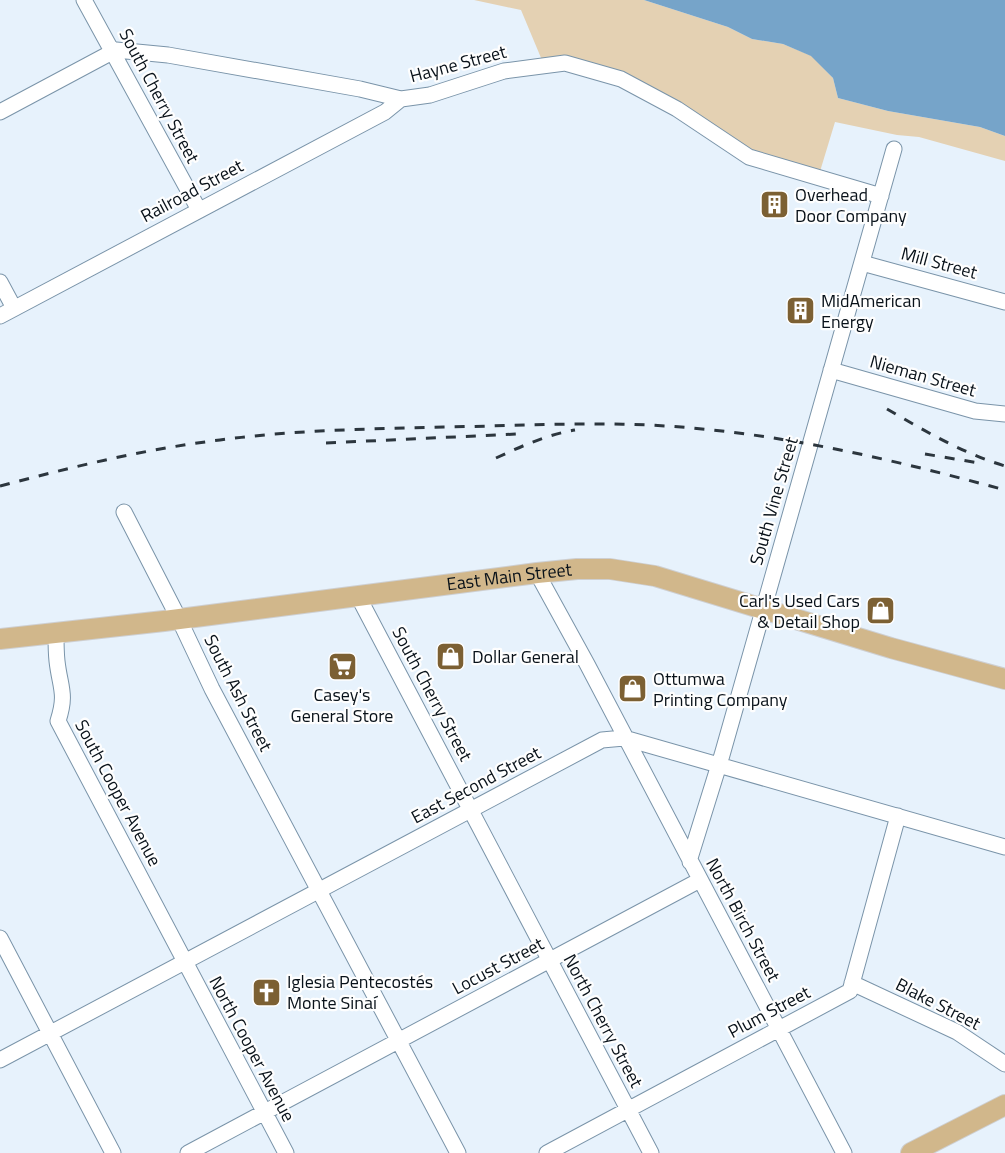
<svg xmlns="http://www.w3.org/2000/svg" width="1005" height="1153" viewBox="0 0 1005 1153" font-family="'Titillium Web',sans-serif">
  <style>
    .green { fill: #e4d1b3 }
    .water { fill: #76a4c9 }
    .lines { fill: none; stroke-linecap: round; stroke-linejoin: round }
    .minor-casing { stroke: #7a94a9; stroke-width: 17 }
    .major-casing { stroke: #cecfd1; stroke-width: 22 }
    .minor { stroke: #fff; stroke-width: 15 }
    .major { stroke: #d1b78b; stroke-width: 20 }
    .rail { stroke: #2c363e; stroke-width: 3; stroke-dasharray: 10 10; stroke-linecap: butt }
    .labels { text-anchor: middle; stroke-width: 4.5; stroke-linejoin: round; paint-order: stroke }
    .street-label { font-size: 18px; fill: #081119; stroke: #fefefe }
    .poi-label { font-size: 18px; fill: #081119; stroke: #fefefe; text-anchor: start }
  </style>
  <rect width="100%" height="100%" fill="#e7f2fc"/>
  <path class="green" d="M474 0H644L728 27 752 39 783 44 812 56 833 78 838 98 888 111 980 127 1005 136V161L919 137 897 135 835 122 818 178 749 157 621 79 544 65 521 10Z"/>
  <path class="water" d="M644 0H1005V136L980 127 888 111 838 98 833 78 811 56 783 44 752 39 728 27Z"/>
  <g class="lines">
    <defs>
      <path id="minor" d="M84 0 199 210
        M0 112 116 50 168 55 360 89 401 99 430 95 504 71 565 63 621 79 677 109 749 157 881 196
        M862 263 1005 302
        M0 282 14 308
        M0 316 385 112 401 99
        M831 370 975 411 1005 414
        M124 512 179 619 212 689 458 1153
        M537 573 587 664 844 1153
        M358 596 651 1153
        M56 633C56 642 56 652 57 661 60 688 67 693 58 721L286 1153
        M690 862V858L722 755 894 149
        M0 938 113 1153
        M852 983 957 1032 1005 1064
        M0 1060 602 740 624 738 1005 847
        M188 1153 700 880
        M547 1153 850 991 898 816"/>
      <g id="major">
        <path id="s1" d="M0 639 164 621 537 573 577 569H610L655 576 891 648 1005 679"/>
        <path d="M911 1153 1005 1105"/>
      </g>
    </defs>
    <use href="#minor" class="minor-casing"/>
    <use href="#major" class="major-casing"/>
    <use href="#minor" class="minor"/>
    <use href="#major" class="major"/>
    <path class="rail" d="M887 409C925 431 962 453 1005 466
      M326 443 517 434
      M925 454 979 463
      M496 458C522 446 546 435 575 430
      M0 486C72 467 145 449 220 440 294 430 369 429 444 427 513 426 581 422 649 425 771 431 888 458 1005 490"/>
  </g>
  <defs>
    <symbol id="building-square" viewBox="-11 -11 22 22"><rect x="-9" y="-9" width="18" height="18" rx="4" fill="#7c6033" stroke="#fefefe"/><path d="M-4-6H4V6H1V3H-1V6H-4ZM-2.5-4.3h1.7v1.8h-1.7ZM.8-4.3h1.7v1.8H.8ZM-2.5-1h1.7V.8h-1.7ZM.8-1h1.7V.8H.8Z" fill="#fff"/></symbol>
    <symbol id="shop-square" viewBox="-11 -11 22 22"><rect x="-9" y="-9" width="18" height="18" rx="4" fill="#7c6033" stroke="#fefefe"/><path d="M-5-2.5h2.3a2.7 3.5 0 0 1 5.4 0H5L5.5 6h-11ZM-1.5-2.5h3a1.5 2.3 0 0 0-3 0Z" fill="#fff"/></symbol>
    <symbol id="supermarket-square" viewBox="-11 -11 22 22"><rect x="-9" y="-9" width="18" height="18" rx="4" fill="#7c6033" stroke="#fefefe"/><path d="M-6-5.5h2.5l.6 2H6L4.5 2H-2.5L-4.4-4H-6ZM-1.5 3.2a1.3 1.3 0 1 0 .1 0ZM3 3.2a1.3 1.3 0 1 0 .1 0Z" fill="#fff"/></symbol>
    <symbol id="church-square" viewBox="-11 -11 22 22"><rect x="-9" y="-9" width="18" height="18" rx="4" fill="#7c6033" stroke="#fefefe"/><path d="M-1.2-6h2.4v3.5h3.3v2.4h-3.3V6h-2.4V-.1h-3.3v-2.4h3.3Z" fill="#fff"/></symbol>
  </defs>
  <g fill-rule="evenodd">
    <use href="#building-square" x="758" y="188" width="33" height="33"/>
    <use href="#building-square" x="784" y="294" width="33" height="33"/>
    <use href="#shop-square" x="864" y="594" width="33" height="33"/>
    <use href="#shop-square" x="434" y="640" width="33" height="33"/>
    <use href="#supermarket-square" x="326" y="650" width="33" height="33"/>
    <use href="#shop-square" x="616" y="672" width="33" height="33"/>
    <use href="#church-square" x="250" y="976" width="33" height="33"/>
  </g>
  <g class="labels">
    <g class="street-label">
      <text transform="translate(458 64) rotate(-15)" y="6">Hayne Street</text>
      <text transform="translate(159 96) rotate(62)" y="6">South Cherry Street</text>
      <text transform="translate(192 191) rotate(-28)" y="6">Railroad Street</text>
      <text transform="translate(939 263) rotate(15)" y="6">Mill Street</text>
      <text transform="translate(923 376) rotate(16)" y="6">Nieman Street</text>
      <text transform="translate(774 501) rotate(-74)" y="6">South Vine Street</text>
      <text dy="6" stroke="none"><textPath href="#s1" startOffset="513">East Main Street</textPath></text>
      <text transform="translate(238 693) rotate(63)" y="6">South Ash Street</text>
      <text transform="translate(432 694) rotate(62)" y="6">South Cherry Street</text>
      <text transform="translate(476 785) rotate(-28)" y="6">East Second Street</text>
      <text transform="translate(118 793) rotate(62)" y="6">South Cooper Avenue</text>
      <text transform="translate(743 920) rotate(62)" y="6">North Birch Street</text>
      <text transform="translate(498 966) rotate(-28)" y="6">Locust Street</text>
      <text transform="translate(938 1004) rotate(27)" y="6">Blake Street</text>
      <text transform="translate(769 1012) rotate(-28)" y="6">Plum Street</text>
      <text transform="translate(603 1021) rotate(62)" y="6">North Cherry Street</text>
      <text transform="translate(252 1049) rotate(62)" y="6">North Cooper Avenue</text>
    </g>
    <g class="poi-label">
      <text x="795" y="201">Overhead<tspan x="795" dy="21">Door Company</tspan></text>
      <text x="821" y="307">MidAmerican<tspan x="821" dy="21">Energy</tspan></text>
      <text x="860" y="607" text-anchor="end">Carl's Used Cars<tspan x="860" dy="21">&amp; Detail Shop</tspan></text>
      <text x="472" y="663">Dollar General</text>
      <text x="653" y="685">Ottumwa<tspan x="653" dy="21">Printing Company</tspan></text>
      <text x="342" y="701" text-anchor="middle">Casey's<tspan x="342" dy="21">General Store</tspan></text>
      <text x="287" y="988">Iglesia Pentecostés<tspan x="287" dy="21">Monte Sinaí</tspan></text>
    </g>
  </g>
</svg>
